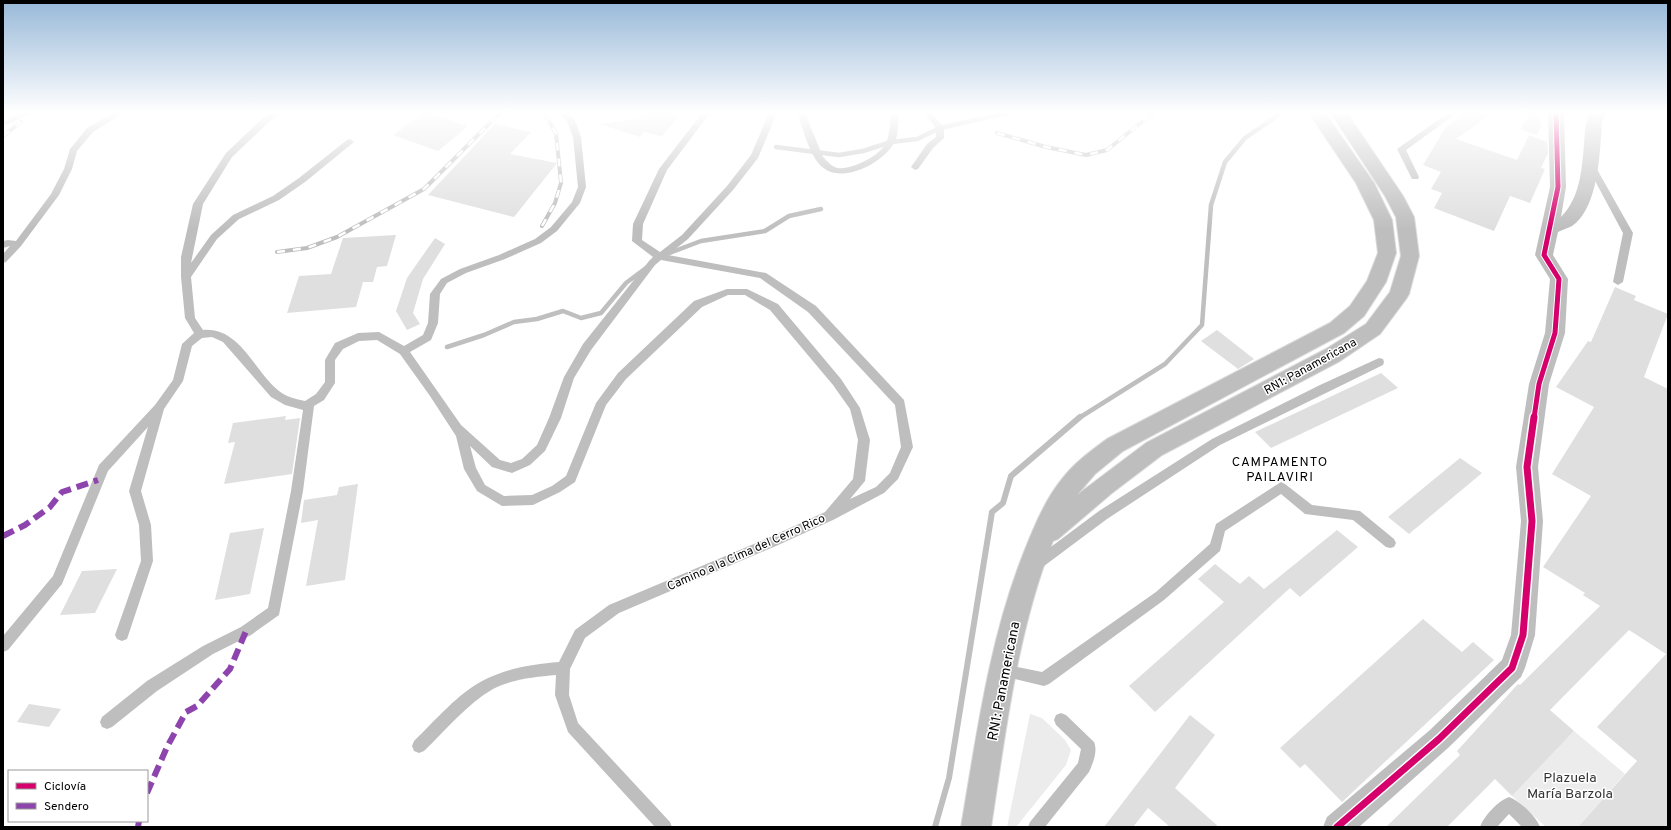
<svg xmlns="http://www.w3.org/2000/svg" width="1671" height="830" viewBox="0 0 1671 830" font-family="Overpass,sans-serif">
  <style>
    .green { fill: #ececec }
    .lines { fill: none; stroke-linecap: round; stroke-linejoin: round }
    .stream-far1 { stroke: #bfbfbf; stroke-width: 4.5 }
    .stream { stroke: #bfbfbf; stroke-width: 6 }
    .building { fill: #dfdfdf }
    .highway-casing { stroke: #dbdbdb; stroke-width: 2 }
    .lane { fill: #bebebe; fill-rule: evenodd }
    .street { fill: #bebebe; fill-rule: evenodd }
    .highway { fill: #bebebe; fill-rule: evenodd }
    .rail-casing { stroke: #bebebe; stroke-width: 4 }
    .rail { stroke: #fff; stroke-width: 2.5; stroke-dasharray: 8; stroke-linecap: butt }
    .quiet { stroke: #8e44ad; stroke-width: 6; stroke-dasharray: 12 6; stroke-linecap: butt }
    .cycleway-far1-casing { stroke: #fff; stroke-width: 7 }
    .cycleway-casing { stroke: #fff; stroke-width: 10 }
    .cycleway-far1 { stroke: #d6006c; stroke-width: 5 }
    .cycleway { stroke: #d6006c; stroke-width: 7 }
    .labels { text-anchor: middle; stroke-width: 3; stroke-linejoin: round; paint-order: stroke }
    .street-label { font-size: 12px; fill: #000; stroke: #fff }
    .neighbourhood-label { font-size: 13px; letter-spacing: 1px; fill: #000; stroke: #fff }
    .near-street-label { font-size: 14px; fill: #000; stroke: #fff }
    .near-park-label { font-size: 14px; fill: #333; stroke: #fff }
  </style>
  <rect width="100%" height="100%" fill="#fff"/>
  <path class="green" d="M1030 714 1042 718 1065 740 1071 750 1066 765 1016 827H1007Z
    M1574 731 1625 774 1578 827H1546L1512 796Z"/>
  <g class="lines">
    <path class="stream-far1" d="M776 147 839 155 863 151 891 142 917 139 940 128 1006 113
      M664 255 701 241 765 231 789 216 821 209
      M447 347 484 335 514 322 537 319 563 311 581 318 601 313 626 283 646 268
      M1079 418 1165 364 1202 325 1211 205 1225 162 1245 138 1277 116 1278 113"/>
    <path class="stream" d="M935 827 949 778 992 512 1003 503 1011 476 1080 417"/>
  </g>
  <path class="building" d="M423 113H428L468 126 438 151 393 135Z
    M644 113H681L662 136 643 132 640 137 600 124 638 119Z
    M1466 113H1493L1456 139 1517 160 1529 135 1547 142 1548 153 1541 168 1545 169 1530 203 1510 196 1494 231 1434 208 1442 193 1431 189 1441 172 1423 165 1446 127Z
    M1530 113H1536L1542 124 1537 135 1520 129Z
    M495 124 531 132 510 154 557 163 514 217 428 195Z
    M396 235 387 266 377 267 373 282H363L356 307 287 313 299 276 331 274 343 238Z
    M435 238 445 244 423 279 413 313 420 324 407 330 396 311 407 278Z
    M1615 287 1636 296 1634 300 1668 314 1644 377 1668 389V827H1578L1637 761 1597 727 1666 654 1629 630 1550 710 1574 731 1512 796 1495 779 1447 827H1386L1460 755 1457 751 1518 684 1520 685 1600 606 1583 595 1585 593 1543 567 1591 496 1552 474 1594 407 1556 387 1588 341 1591 342Z
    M1217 330 1254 359 1238 369 1201 341Z
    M1381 373 1398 388 1271 448 1255 432Z
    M286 416 285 420 300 418 292 474 224 484 235 442 228 443 233 423Z
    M1460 458 1482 473 1409 534 1388 517Z
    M358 484 345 580 306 586 318 520 301 523 304 500 337 495 339 487Z
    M264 528 250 594 215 600 230 533Z
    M1337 530 1358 547 1300 597 1290 588 1155 712 1129 686 1224 602 1198 579 1215 564 1240 584 1249 576 1264 589Z
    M117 569 95 613 60 615 82 571Z
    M1423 619 1462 652 1473 642 1494 660 1342 802 1305 764 1300 768 1280 748Z
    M29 704 61 709 49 727 17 722Z
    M1190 715 1215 735 1175 788 1219 827H1170L1148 808 1133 827H1104Z"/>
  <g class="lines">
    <defs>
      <path id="highway" d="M1309 113H1325L1374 183 1392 220 1396 253 1386 282 1364 316 1344 333 1123 451 1095 474 1077 495 1146 443 1326 349 1366 324 1390 292 1401 256 1396 217 1385 196 1331 113H1347L1403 196 1414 217 1419 256 1409 294 1406 299 1380 334 1340 361 1162 455 1112 493 1058 539 1053 541C1017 632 1006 730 991 827H961C977 734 989 640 1024 552 1034 527 1045 500 1062 479 1074 463 1091 451 1107 439L1330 323 1350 306 1367 281 1378 253 1374 220 1356 183Z"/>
    </defs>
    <use href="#highway" class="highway-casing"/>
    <path class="lane" d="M22 113H33L3 126V121Z
      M113 113H123L93 132 77 151 72 169 59 195 21 246 6 262 3 263V254L10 246 3 248V241L8 240 16 241 51 194 64 169 70 149 87 128Z
      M272 113H282L269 122 232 157 203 204 191 263 211 235 233 215 273 196 299 178 347 140 350 139 354 142 305 182 279 200 239 219 217 239 191 277 195 318 203 330C240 327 254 371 279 391 286 397 296 399 305 401L316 394 325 382V360L335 343 358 333 379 332 404 346 423 335 428 323 430 294 441 279 460 269 499 255 535 239 551 227 572 202 578 187 573 137 567 121 559 113H568L575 120 581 137 586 187 580 203 557 231 541 243 505 259 466 273 447 283 440 294 438 323 431 340 410 352 461 425 500 460 511 463 522 459 537 445 549 418 564 377 583 344 649 261 653 257 632 241 633 224 659 169 702 113H710L667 170 643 224 642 240 660 252 682 235 727 186 751 155 769 113H777L758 158 733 190 688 239 668 255 766 273 816 306 904 400 913 447 898 479 884 493 833 520 776 546 619 613 585 638 570 669 569 695 578 723 670 822 672 827H655L568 732 555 695 556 675C535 677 512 679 493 689 467 704 446 730 424 751L419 753 414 751 412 746 414 741C436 720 457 694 484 680 507 668 534 664 559 662L575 630 609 605 768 538 825 512 853 479 858 440 850 409 833 385 770 310 745 295H728L702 307 626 379 606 405 575 482 560 492 533 505 502 506 477 491 464 469 456 436 430 396 400 354 377 340 359 341 343 349 335 360V383L324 400 314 406 303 491 279 615 251 635 213 654 157 691 112 727 107 729 102 727 100 722 102 717 147 681 203 646 241 627 268 608 291 491 303 410 285 405 271 397 223 342 212 337 202 338 192 346 183 381 164 409 141 491 151 525 153 561 127 639 122 641 117 639 115 635 141 561 139 525 129 491 148 427 108 471 62 584 8 650 3 652V636L53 576 99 465 155 405 173 380 182 344 194 333 185 318 181 277V257L193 204 226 153 263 118ZM661 260 760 278 808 312 895 405 901 447 890 473 876 487 850 499 865 481 870 440 860 408 841 379 778 304 747 289H727L694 301 618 373 596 403 566 476 552 486 532 495 504 496 485 485 476 468 470 446 492 467 512 473 530 465 545 451 561 418 574 378 591 350 655 265Z
      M797 113H805L823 157C827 161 832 167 838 168 852 170 882 155 887 141 890 132 890 121 891 113H899C898 121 899 136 894 143 882 164 841 185 821 166 809 154 803 128 797 113Z
      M924 113H932L944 128V138L933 148 918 169 915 170 911 167 927 144 936 137V128Z
      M1448 113H1457L1406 150 1419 177 1418 179H1412L1397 149Z
      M1590 161 1594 164 1633 233 1623 282 1618 285 1613 282 1623 233 1586 164Z
      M1379 358 1383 359 1384 362 1383 365 1220 445 1107 519 1040 569 1036 571 1032 569 1030 565 1032 561 1099 511 1212 439 1320 385Z
      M1281 482 1285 484 1312 505 1360 511 1394 539 1396 543 1394 547 1390 548 1386 547 1353 520 1305 514 1281 494 1225 531 1220 551 1164 600 1049 684 1044 686 998 675 996 670 998 665 1003 664 1042 672 1156 592 1210 544 1216 524Z
      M1061 713 1066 715 1094 742C1098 751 1093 763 1089 772L1045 827H1028L1030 822 1078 763 1081 749 1056 725 1054 720 1056 715Z
      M1509 797C1520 801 1536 816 1540 827H1522L1509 814 1497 827H1480C1484 816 1498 801 1509 797Z"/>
    <path class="street" d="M1548 113H1564L1566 187 1561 217C1580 198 1582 169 1584 144 1585 132 1585 123 1590 113H1606L1602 121C1600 150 1599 208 1572 226 1568 228 1562 230 1558 232L1553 255 1568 279 1565 333 1549 384 1538 467 1543 521 1535 635 1525 668 1521 677 1448 748 1359 827H1323L1327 817 1430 730 1502 660 1511 635 1521 521 1516 467 1529 384 1545 333 1550 279 1535 255 1550 187Z"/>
    <use href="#highway" class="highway"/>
    <defs>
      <path id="rail" d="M997 133 1046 147 1086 155 1107 150 1153 113
        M3 136 21 122
        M542 226 555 203 561 183 556 133 544 113
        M277 252 307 248 337 237 424 189 500 113"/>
    </defs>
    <use href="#rail" class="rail-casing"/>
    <use href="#rail" class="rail"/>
    <path class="quiet" d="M3 536 25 525 50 507 62 492 98 480
      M147 793 167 747 186 712 197 706 230 669 246 631
      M138 827 139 821"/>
    <defs>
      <path id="cycleway-far1" d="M1534 418 1539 384 1555 333 1559 279 1544 255 1558 187 1556 113"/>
      <path id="cycleway" d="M1337 827 1439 739 1512 668 1523 635 1532 521 1527 467 1534 417"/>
    </defs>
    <use href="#cycleway-far1" class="cycleway-far1-casing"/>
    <use href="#cycleway" class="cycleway-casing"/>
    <use href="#cycleway-far1" class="cycleway-far1"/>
    <use href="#cycleway" class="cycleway"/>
  </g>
  <linearGradient id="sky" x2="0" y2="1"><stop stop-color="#97b8d8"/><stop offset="0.49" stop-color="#fff"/><stop offset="1" stop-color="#fff" stop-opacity="0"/></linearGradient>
  <rect width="1671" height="229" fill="url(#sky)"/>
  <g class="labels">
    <g class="street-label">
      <text transform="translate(1310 366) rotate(-29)" y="4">RN1: Panamericana</text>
      <text transform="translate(746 552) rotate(-24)" y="4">Camino a la Cima del Cerro Rico</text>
    </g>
    <g class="neighbourhood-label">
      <text x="1280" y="466">CAMPAMENTO<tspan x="1280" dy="15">PAILAVIRI</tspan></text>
    </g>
    <g class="near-street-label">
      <text transform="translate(1003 681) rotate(-79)" y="5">RN1: Panamericana</text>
    </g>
    <g class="near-park-label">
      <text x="1570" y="782">Plazuela<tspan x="1570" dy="16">María Barzola</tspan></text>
    </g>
  </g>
  <rect width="1671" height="830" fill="none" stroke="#000000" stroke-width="8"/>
  <rect x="8" y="770" width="140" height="52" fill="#ffffff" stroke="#999999"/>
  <rect x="16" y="783" width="20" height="6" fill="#d6006c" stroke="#999999"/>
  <text x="44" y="790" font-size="12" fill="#000000">Ciclovía</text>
  <rect x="16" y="803" width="20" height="6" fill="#8e44ad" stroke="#999999"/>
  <text x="44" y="810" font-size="12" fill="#000000">Sendero</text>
</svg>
